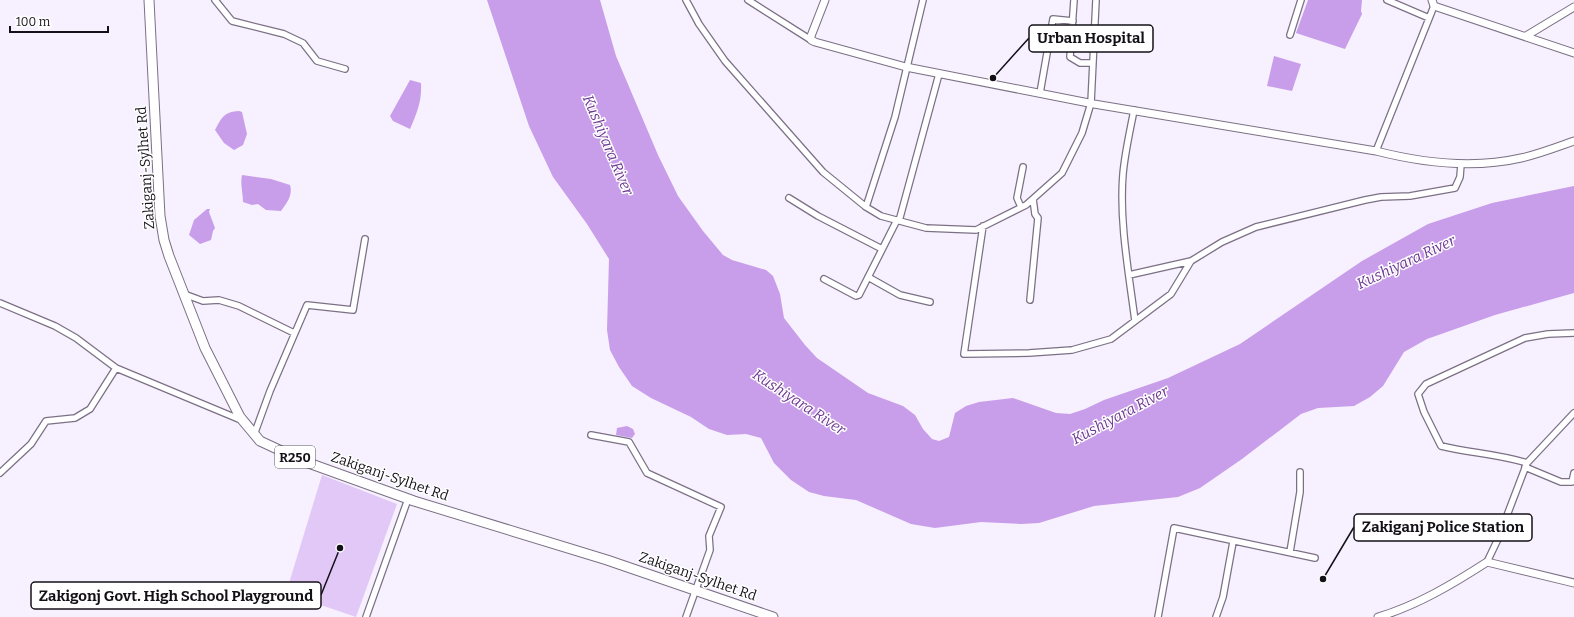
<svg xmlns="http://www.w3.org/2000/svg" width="1574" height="617" viewBox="0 0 1574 617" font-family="Bitter,serif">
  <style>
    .green { fill: #e1c8f6 }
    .water { fill: #c89dea }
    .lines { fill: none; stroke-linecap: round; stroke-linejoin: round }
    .minor-casing { stroke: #7b7085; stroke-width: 8 }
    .tertiary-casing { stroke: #7b7085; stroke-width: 9 }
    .primary-casing { stroke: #7b7085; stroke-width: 11 }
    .minor { stroke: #fff; stroke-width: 5.5 }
    .tertiary { stroke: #fff; stroke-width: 7 }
    .primary { stroke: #fff; stroke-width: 9 }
    .labels { text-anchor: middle; stroke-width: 3; stroke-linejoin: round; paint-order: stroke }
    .shield { fill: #fff; stroke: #5a585d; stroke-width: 1 }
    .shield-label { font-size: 13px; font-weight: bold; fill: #141018 }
    .street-label { font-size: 14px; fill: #141018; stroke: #fff }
    .water-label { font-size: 15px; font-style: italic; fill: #6d3892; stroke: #fff }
    .leader { fill: none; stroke: #141018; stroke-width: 1.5 }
    .callout-dot { fill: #141018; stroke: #fff; stroke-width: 1.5 }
    .callout { fill: #fff; stroke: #141018; stroke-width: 1.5 }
    .callout-label { font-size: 15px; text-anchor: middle; font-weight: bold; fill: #141018 }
  </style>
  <rect width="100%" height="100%" fill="#f7f0fe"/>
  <path class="green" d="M322 475 397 504 356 617 286 593Z"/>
  <path class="water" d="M487 0H600L616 56 658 155 678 196 703 231 723 255 732 260 766 270 773 276 780 294 784 318 805 345 817 358 868 393 903 406 915 415 923 429 932 439 939 441 949 437 955 413 966 406 979 402 1013 398 1056 413 1070 414 1085 409 1104 400 1168 378 1240 344 1362 261 1428 224 1492 203 1574 186V293L1495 315 1427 339 1404 352 1383 386 1370 397 1354 406 1318 408 1301 414 1242 459 1200 488 1178 497 1094 506 1039 523 1021 524 981 522 935 528 911 524 856 500 824 496 809 492 791 480 774 463 761 438 746 434 727 435 709 429 691 417 651 398 632 386 619 367 610 350 607 330 609 259 587 224 553 177 529 126Z
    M1308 0H1362L1361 11 1362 14 1345 49 1296 33Z
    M1274 56 1301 64 1292 91 1267 86Z
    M410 80 421 83C422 101 417 113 410 129L393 121 390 116Z
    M239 111 242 112 247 134 243 145 234 150 224 143 215 130C222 117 224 112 239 111Z
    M242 175 271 179 290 185C293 195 287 203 281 211L266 210 258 204 252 205 243 202C243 193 240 184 242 175Z
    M207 209H210L209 212 215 228 213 231 211 240 200 244 189 235 194 220Z
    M627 426 633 429 635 434 632 438 616 435 617 428Z"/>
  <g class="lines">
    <defs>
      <path id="minor" d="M215 0 232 21 284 34 303 43 317 61 345 69
        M686 0 699 24 725 61 823 172 866 207 881 216 926 228 976 230 1026 205 1062 173 1082 133 1091 103 1096 0
        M748 0 811 40
        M1074 0 1070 57 1080 63H1093
        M1387 0 1429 18
        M1290 35 1301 0
        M1040 93 1053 19 1073 21
        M1134 110C1130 131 1125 152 1123 174 1119 221 1129 274 1135 321
        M1376 151 1434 6
        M789 198 818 216 882 249
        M866 207 895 117 923 0
        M1021 207 1017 198 1023 167
        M899 221 939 74
        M983 226 964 354 1029 353 1072 350 1111 339 1171 294 1191 261 1222 242 1256 227 1365 200 1381 197 1410 196 1455 188 1460 177 1461 164
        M1129 275 1191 261
        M868 277 900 295 930 302
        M824 279 856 296 859 295 897 220
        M184 294 203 301 219 300 239 306 294 333
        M1030 300 1038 218 1035 214 1033 199
        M0 303 55 326 76 338 116 368
        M254 435 270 391 307 305 353 310 365 239
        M591 435 629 442 647 473 721 507 709 536 710 550 686 617
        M1527 463C1498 454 1470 453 1441 446L1424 412 1418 394 1426 384 1525 338 1548 334 1574 333
        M1525 467 1561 482H1572L1574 473
        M0 473 31 444 46 421 75 418 90 409 116 368 241 420
        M1290 552 1300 492V472
        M1487 562 1498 539 1527 463 1574 413
        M366 617 408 499
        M1158 617 1174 528 1315 558
        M1216 617 1223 597 1233 542"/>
      <path id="tertiary" d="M825 0 811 36V40L815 42 906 67 1094 104 1376 151C1423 163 1473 169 1521 158 1539 154 1557 147 1574 141
        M1432 0 1434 6 1574 53
        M1526 36 1574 7
        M1378 617C1416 606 1453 584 1487 562L1574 583"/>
      <path id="primary" d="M149 0 160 216 164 240 169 256 205 348 240 417 260 441 303 461 414 501 607 560 773 617"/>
    </defs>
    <use href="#minor" class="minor-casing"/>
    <use href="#tertiary" class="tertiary-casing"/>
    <use href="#primary" class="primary-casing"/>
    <use href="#minor" class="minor"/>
    <use href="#tertiary" class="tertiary"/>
    <use href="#primary" class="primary"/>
  </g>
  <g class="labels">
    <rect class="shield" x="275" y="446" width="40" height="22" rx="3"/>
    <g class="shield-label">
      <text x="295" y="462">R250</text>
    </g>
    <g class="street-label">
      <text transform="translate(145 168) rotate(-94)" y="5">Zakiganj-Sylhet Rd</text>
      <text transform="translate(390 476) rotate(19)" y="5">Zakiganj-Sylhet Rd</text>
      <text transform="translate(698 576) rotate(19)" y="5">Zakiganj-Sylhet Rd</text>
    </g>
    <g class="water-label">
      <text transform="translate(608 145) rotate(67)" y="5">Kushiyara River</text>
      <text transform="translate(1406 262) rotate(-25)" y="5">Kushiyara River</text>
      <text transform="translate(799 402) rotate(33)" y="5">Kushiyara River</text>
      <text transform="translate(1120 415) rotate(-28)" y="5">Kushiyara River</text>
    </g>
  </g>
  <path class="leader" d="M993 78L1029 38M1323 579L1354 527M340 548L321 595"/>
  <g class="callout-dot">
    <circle cx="993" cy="78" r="4"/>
    <circle cx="1323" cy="579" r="4"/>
    <circle cx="340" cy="548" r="4"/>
  </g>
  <g class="callout">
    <rect x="1029" y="25" width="124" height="27" rx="4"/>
    <rect x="1354" y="514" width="178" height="27" rx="4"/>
    <rect x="31" y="582" width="290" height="27" rx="4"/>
  </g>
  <g class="callout-label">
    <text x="1091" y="43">Urban Hospital</text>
    <text x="1443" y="532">Zakiganj Police Station</text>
    <text x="176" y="601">Zakigonj Govt. High School Playground</text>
  </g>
  <path d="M10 26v6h98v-6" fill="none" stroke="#141018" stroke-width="2"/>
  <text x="16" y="26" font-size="12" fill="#141018" stroke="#ffffff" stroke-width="3" paint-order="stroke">100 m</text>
</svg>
